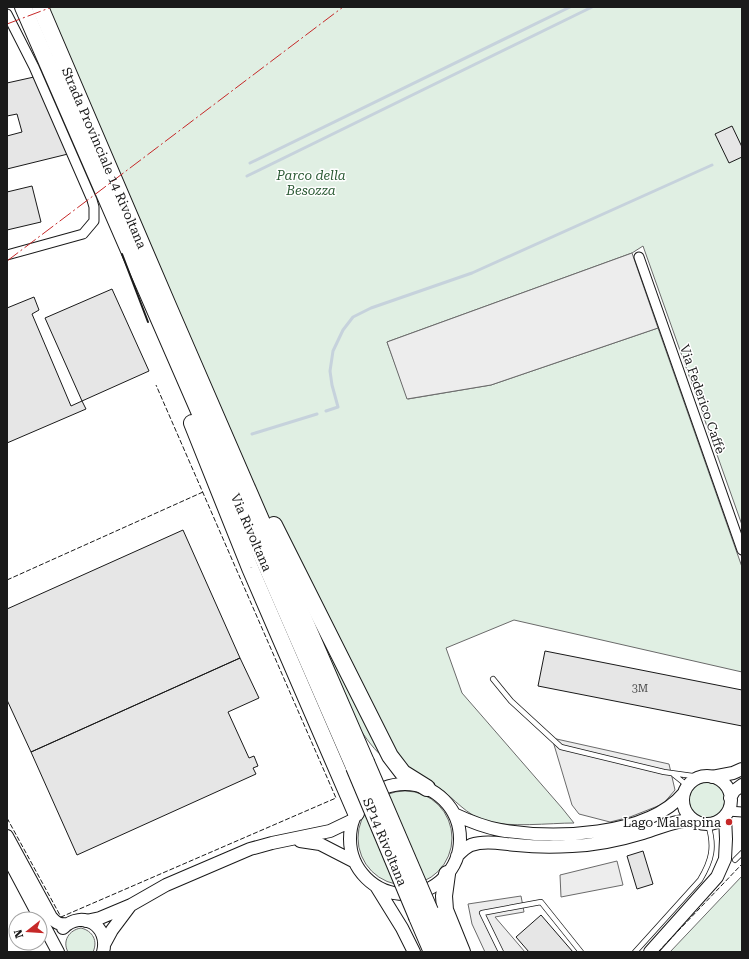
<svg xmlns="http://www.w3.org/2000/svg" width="749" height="959" viewBox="0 0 749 959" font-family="'Roboto Serif',serif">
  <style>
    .green { fill: #e0efe3; stroke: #6a6a6a }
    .parking { fill: #ededed; stroke: #6a6a6a }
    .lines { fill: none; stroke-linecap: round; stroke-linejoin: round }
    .stream { stroke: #c6d2dc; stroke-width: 3 }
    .building { fill: #e6e6e6; stroke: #1a1a1a }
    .service-casing { stroke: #1a1a1a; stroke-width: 6 }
    .minor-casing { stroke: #1a1a1a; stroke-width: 11 }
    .tertiary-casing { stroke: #1a1a1a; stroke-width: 14 }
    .trunk-casing { stroke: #1a1a1a; stroke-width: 18 }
    .service { stroke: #fff; stroke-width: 4.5 }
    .minor { stroke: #fff; stroke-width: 9 }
    .tertiary { stroke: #fff; stroke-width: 12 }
    .trunk { stroke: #fff; stroke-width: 16 }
    .trunk-bridge-casing { stroke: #1a1a1a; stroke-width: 18; stroke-linecap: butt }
    .trunk-bridge { stroke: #fff; stroke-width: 16 }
    .fence { stroke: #1a1a1a; stroke-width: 1; stroke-dasharray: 5 2; stroke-linecap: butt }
    .wall { stroke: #1a1a1a; stroke-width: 2 }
    .power { stroke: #c62828; stroke-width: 1; stroke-dasharray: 14 3 2 3; stroke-linecap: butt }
    .poi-dot { fill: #c62828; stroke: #fff; stroke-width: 1.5 }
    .labels { text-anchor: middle; stroke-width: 3; stroke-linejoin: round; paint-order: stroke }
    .number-label { font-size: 11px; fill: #4d4d4d }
    .street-label { font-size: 13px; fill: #1a1a1a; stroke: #fff }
    .park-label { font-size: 13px; font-style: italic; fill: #2b5a34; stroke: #fff }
    .poi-label { font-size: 13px; fill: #1a1a1a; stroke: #fff; text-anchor: end }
  </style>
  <rect width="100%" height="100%" fill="#fff"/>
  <path class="green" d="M42 7H742V525L643 246 632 253 387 342 408 399 491 385 658 328 742 567V672L514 620 446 648 462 693 562 808 574 823C550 823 508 828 486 821 466 815 455 799 439 788 422 776 399 770 383 757 371 747 362 732 353 719Z
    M689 800a18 18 0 1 1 36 0a18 18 0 1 1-36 0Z
    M358 838a47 47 0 1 1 94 0a47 47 0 1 1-94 0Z
    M742 876V952H670Z
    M81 928C93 931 98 941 93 952H68C62 941 69 930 81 928Z"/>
  <path class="parking" d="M632 253 658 328 491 385 407 399 387 342Z
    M552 738 669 764 675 790 663 804 630 817 610 822 579 814 572 805Z
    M617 861 623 885 561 897 560 875Z
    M521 896 524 912 495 917 525 952H485L472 924 468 904Z"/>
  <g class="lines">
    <path class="stream" d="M250 163 570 7
      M247 176 592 7
      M326 411 338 407 332 385 330 371 333 351 343 330 353 317 371 308 472 273 712 165
      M252 434 317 414"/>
  </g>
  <path class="building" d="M34 77 68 154 7 169V136L22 132 17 114 7 116V83Z
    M732 126 742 147V157L729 163 715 134Z
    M32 186 41 222 7 230V192Z
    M112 289 149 371 82 401 45 318Z
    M34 297 39 310 32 314 71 406 82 401 86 409 7 443V308Z
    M183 530 240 658 31 752 7 700V609Z
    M545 651 742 690V726L538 686Z
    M240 658 259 698 228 712 249 758 254 756 258 766 253 768 256 774 77 855 31 752Z
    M643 851 653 884 637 889 627 856Z
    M541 915 573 952H529L516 937Z"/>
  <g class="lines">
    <defs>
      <path id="service" d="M493 679 511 701 561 747 664 772 700 777
        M673 774 688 786
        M735 860 742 853
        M501 952 482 913 541 902 581 952
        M635 952 700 880C712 860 715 847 708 824"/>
      <path id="minor" d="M7 14 34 67 92 200 94 207V221L83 234 7 255
        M639 257 742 550
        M728 811 742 812"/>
      <path id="tertiary" d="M683 800a24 24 0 1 1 48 0a24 24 0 1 1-48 0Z
        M712 777 733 773 742 769
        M350 839a55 55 0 1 1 110 0a55 55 0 1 1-110 0Z
        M730 798 734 791 742 785
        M454 814C469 821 484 827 500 830 553 839 647 837 684 793
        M7 836 51 917C56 923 59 925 68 924
        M300 841 320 844 355 862
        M7 856 58 952
        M457 856C461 852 466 847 471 845 486 840 502 844 517 845 535 847 554 847 572 846 596 845 620 840 643 833 660 828 675 820 693 820
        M376 886 402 928 414 952
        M86 921 100 918 131 905 166 885 250 849 272 843 330 831 353 820
        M63 928C82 909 110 926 103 952
        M105 943 112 930 130 906
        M650 952 717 877 725 859 726 839 725 816"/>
      <g id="trunk">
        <path id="s1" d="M23 7 354 767"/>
        <path id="s2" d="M40 7 169 308 366 762"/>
        <path d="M192 423 250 568 356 813"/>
        <path d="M274 525 390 756 403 773 427 788"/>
        <path d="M447 874 444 896 445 910 462 952"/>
        <path d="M430 911 447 952"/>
        <path d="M417 917 432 952"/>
      </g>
    </defs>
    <use href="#service" class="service-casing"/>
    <use href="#minor" class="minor-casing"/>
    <use href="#tertiary" class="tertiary-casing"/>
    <use href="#trunk" class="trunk-casing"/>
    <use href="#service" class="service"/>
    <use href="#minor" class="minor"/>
    <use href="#tertiary" class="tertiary"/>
    <use href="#trunk" class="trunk"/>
    <defs>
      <g id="trunk-bridge">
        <path d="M366 762 430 911"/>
        <path id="s3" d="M354 767 417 917"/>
      </g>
    </defs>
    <use href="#trunk-bridge" class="trunk-bridge-casing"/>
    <use href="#trunk-bridge" class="trunk-bridge"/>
    <path class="fence" d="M7 580 203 492
      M7 818 61 917 336 798 156 385
      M658 952 742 864"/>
    <path class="wall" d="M122 254 148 322"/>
    <path class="power" d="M7 24 52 7
      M7 261 343 7"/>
  </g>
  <circle class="poi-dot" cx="729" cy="822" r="4"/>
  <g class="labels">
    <g class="number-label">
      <text x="640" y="692">3M</text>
    </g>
    <g class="street-label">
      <text dy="5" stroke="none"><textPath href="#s2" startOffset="164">Strada Provinciale 14 Rivoltana</textPath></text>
      <text transform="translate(703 399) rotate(71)" y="5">Via Federico Caffè</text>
      <text dy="5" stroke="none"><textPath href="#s1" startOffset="573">Via Rivoltana</textPath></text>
      <text dy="5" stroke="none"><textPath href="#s3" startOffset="81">SP14 Rivoltana</textPath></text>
    </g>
    <g class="park-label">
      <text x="311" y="180">Parco della<tspan x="311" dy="15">Besozza</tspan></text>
    </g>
    <g class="poi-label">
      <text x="721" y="827">Lago Malaspina</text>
    </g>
  </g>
  <rect width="749" height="959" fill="none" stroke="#1a1a1a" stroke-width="16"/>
  <g transform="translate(28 931) rotate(253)"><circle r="19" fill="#ffffff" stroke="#a3a3a3"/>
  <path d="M0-3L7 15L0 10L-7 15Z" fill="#c62828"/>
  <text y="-6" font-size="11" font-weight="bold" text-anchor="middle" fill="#1a1a1a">N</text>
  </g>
</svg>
